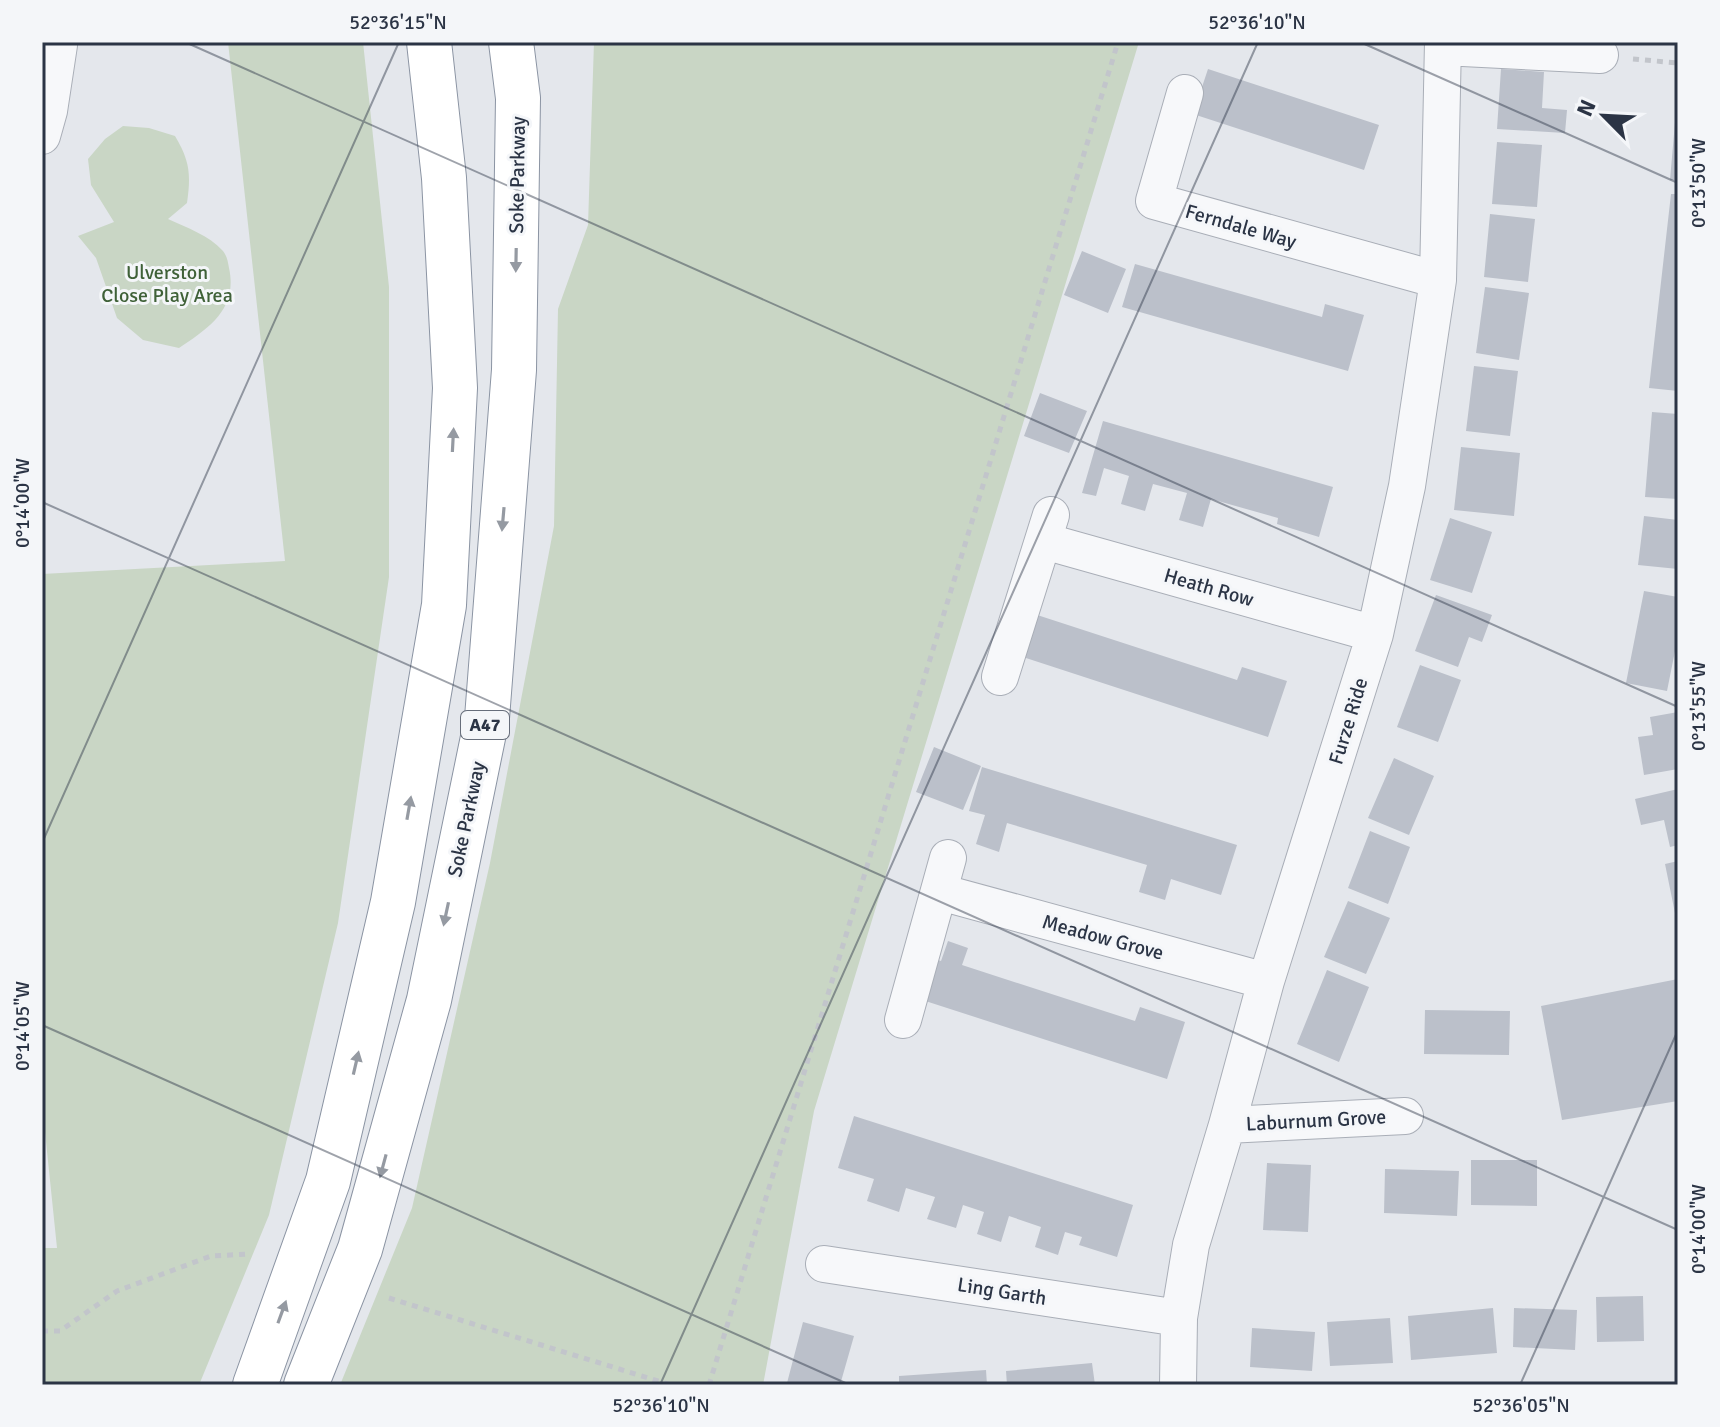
<svg xmlns="http://www.w3.org/2000/svg" width="1720" height="1427" viewBox="0 0 1720 1427" font-family="Signika,sans-serif">
  <style>
    .green { fill: #c9d6c5 }
    .building { fill: #bbc0ca }
    .lines { fill: none; stroke-linecap: round; stroke-linejoin: round }
    .minor-casing { stroke: #a9aeb7; stroke-width: 38 }
    .highway-casing { stroke: #8b94a3; stroke-width: 46 }
    .path { stroke: #c2c5cb; stroke-width: 5; stroke-dasharray: 6 6; stroke-linecap: butt }
    .minor { stroke: #f7f8fa; stroke-width: 36 }
    .highway { stroke: #fff; stroke-width: 44 }
    .oneway { fill: #959aa2 }
    .ticks { fill: none; stroke: #2b3445; stroke-width: 2; stroke-opacity: 0.45 }
    .labels { text-anchor: middle; stroke-width: 6; stroke-linejoin: round; paint-order: stroke }
    .shield { fill: #f4f6f9; stroke: #676e7b; stroke-width: 2 }
    .shield-label { font-size: 18px; font-weight: bold; fill: #2b3445 }
    .street-label { font-size: 20px; fill: #2b3445; stroke: #f4f6f9 }
    .park-label { font-size: 20px; fill: #3f6138; stroke: #f4f6f9 }
    .neatline { fill: none; stroke: #2b3445; stroke-width: 3 }
    .ticks-label { font-size: 20px; text-anchor: middle; fill: #2b3445 }
  </style>
  <rect width="100%" height="100%" fill="#e4e7ec"/>
  <path class="green" d="M228 42H363L389 287V577L338 923 269 1215 199 1385H42V1248H57L42 1103V574L285 561Z
    M594 42H1139L814 1111 763 1385H340L412 1208 490 863 554 526 558 309 588 225Z
    M123 126 149 128 175 136C190 161 191 175 187 203L168 219C187 228 209 235 223 251 227 256 228 262 229 268 238 309 209 328 179 348L143 340 117 318 96 258 78 236 114 222 91 185 88 159 105 139Z"/>
  <path class="building" d="M1208 69 1379 125 1364 170 1193 114Z
    M1501 69 1544 72 1542 108 1567 110 1565 133 1497 129Z
    M1676 111H1678V180H1670Z
    M1497 142 1542 145 1537 207 1492 204Z
    M1671 194H1678V391L1649 388Z
    M1490 214 1535 219 1528 282 1484 277Z
    M1082 251 1126 269 1108 313 1064 295Z
    M1135 264 1322 317 1325 304 1364 315 1348 371 1122 307Z
    M1485 287 1529 293 1519 360 1476 353Z
    M1474 366 1518 371 1510 436 1466 431Z
    M1040 393 1087 411 1069 453 1024 436Z
    M1652 412 1678 414V499L1645 497Z
    M1103 421 1333 487 1319 537 1277 524 1278 518 1211 499 1203 527 1179 520 1187 493 1153 484 1145 511 1121 504 1129 476 1104 468 1096 496 1082 493Z
    M1461 447 1520 453 1514 516 1454 510Z
    M1644 516 1678 520V569L1638 565Z
    M1450 518 1492 532 1472 593 1430 580Z
    M1644 591 1678 597V636L1667 691 1626 683Z
    M1436 595 1492 615 1482 642 1469 637 1458 667 1415 651Z
    M1028 612 1237 680 1242 667 1287 681 1268 737 1014 654Z
    M1420 665 1461 680 1438 742 1397 727Z
    M1678 712V769L1644 775 1638 737 1653 735 1650 717Z
    M934 747 981 766 963 810 916 792Z
    M1394 758 1434 776 1409 835 1368 818Z
    M982 767 1237 845 1221 895 1171 879 1165 900 1139 892 1147 865 1007 823 999 852 976 844 985 815 969 811Z
    M1678 789V845L1670 847 1664 820 1641 825 1635 799Z
    M1370 831 1410 847 1388 904 1348 888Z
    M1678 861V923H1677L1665 864Z
    M1348 901 1390 918 1366 974 1324 957Z
    M948 941 968 948 962 965 1135 1021 1140 1007 1185 1022 1167 1079 913 997 926 956 941 961Z
    M1327 970 1369 987 1339 1062 1297 1044Z
    M1678 979V1101L1562 1120 1541 1006Z
    M1425 1010 1510 1011 1509 1055 1424 1054Z
    M854 1116 1133 1205 1117 1257 1079 1245 1082 1237 1065 1232 1058 1255 1035 1247 1041 1227 1009 1216 1001 1242 977 1234 984 1212 963 1205 956 1228 927 1219 935 1197 906 1188 899 1212 867 1201 874 1179 838 1168Z
    M1471 1160H1537V1206L1471 1205Z
    M1267 1163 1311 1165 1308 1232 1263 1230Z
    M1385 1169 1459 1171 1457 1216 1384 1213Z
    M1643 1296 1644 1341 1597 1342 1596 1297Z
    M1493 1308 1497 1353 1411 1360 1408 1316Z
    M1514 1308 1577 1310 1575 1350 1513 1347Z
    M1390 1318 1393 1363 1330 1366 1327 1322Z
    M803 1322 854 1336 840 1385 787 1383Z
    M1252 1328 1315 1332 1312 1371 1250 1367Z
    M1092 1363 1095 1385H1007L1006 1371Z
    M986 1370 987 1385H899V1376Z"/>
  <g class="lines">
    <defs>
      <path id="minor" d="M1443 47 1600 55
        M1185 93 1154 201 1438 280
        M42 136 49 111 59 45
        M1044 541 1375 634
        M1000 677 1051 515
        M940 892 1266 981
        M903 1020 948 858
        M1227 1125 1405 1116
        M824 1264 1179 1318
        M1178 1385 1179 1318 1191 1245 1227 1125 1266 981 1375 634 1407 486 1438 280 1443 42"/>
      <path id="highway" d="M255 1385 328 1181 393 902 444 605 455 388 444 178 429 42
        M306 1385 360 1249 429 1000 487 718 514 370 518 98 511 42"/>
    </defs>
    <use href="#minor" class="minor-casing"/>
    <use href="#highway" class="highway-casing"/>
    <path class="path" d="M1633 59 1678 63
      M389 1298 671 1385
      M42 1331H60L117 1291 211 1256 250 1254
      M709 1385 1118 42"/>
    <use href="#minor" class="minor"/>
    <use href="#highway" class="highway"/>
  </g>
  <defs><path id="oneway-solid" d="M-6-.8H1V-3.2L6.5 0L1 3.2V.8H-6Z" transform="scale(2)"/></defs>
  <g class="oneway">
    <use href="#oneway-solid" transform="translate(516 260) rotate(91)"/>
    <use href="#oneway-solid" transform="translate(453 440) rotate(-87)"/>
    <use href="#oneway-solid" transform="translate(503 519) rotate(95)"/>
    <use href="#oneway-solid" transform="translate(409 808) rotate(-80)"/>
    <use href="#oneway-solid" transform="translate(446 914) rotate(102)"/>
    <use href="#oneway-solid" transform="translate(356 1063) rotate(-77)"/>
    <use href="#oneway-solid" transform="translate(383 1166) rotate(105)"/>
    <use href="#oneway-solid" transform="translate(282 1312) rotate(-70)"/>
  </g>
  <path class="ticks" d="M185 42 1678 707M1360 42 1678 183M42 502 1678 1230M42 843 399 42M42 1025 850 1385M660 1385 1258 42M1520 1385 1678 1030"/>
  <g class="labels">
    <rect class="shield" x="461" y="711" width="48" height="28" rx="6"/>
    <g class="shield-label">
      <text x="485" y="731">A47</text>
    </g>
    <g class="street-label">
      <text transform="translate(517 175) rotate(-89)" y="7">Soke Parkway</text>
      <text transform="translate(1241 226) rotate(16)" y="7">Ferndale Way</text>
      <text transform="translate(1209 587) rotate(16)" y="7">Heath Row</text>
      <text transform="translate(1348 721) rotate(-73)" y="7">Furze Ride</text>
      <text transform="translate(466 819) rotate(-78)" y="7">Soke Parkway</text>
      <text transform="translate(1103 937) rotate(15)" y="7">Meadow Grove</text>
      <text transform="translate(1316 1120) rotate(-3)" y="7">Laburnum Grove</text>
      <text transform="translate(1002 1291) rotate(9)" y="7">Ling Garth</text>
    </g>
    <g class="park-label">
      <text x="167" y="279">Ulverston<tspan x="167" dy="23">Close Play Area</tspan></text>
    </g>
  </g>
  <rect width="1720" height="1427" fill="none" stroke="#f4f6f9" stroke-width="88"/>
  <g transform="translate(1604 116) rotate(294)" stroke="#f4f6f9" stroke-width="6" paint-order="stroke">
  <path d="M0-6L14 30L0 20L-14 30Z" fill="#2b3445"/>
  <text y="-12" font-size="22" font-weight="bold" text-anchor="middle" fill="#2b3445">N</text>
  </g>
  <rect x="44" y="44" width="1632" height="1339" class="neatline"/>
  <g class="ticks-label">
    <text x="398" y="29">52°36'15"N</text>
    <text x="1257" y="29">52°36'10"N</text>
    <text transform="translate(1698 183) rotate(-90)" y="7">0°13'50"W</text>
    <text transform="translate(22 503) rotate(-90)" y="7">0°14'00"W</text>
    <text transform="translate(1698 706) rotate(-90)" y="7">0°13'55"W</text>
    <text transform="translate(22 1026) rotate(-90)" y="7">0°14'05"W</text>
    <text transform="translate(1698 1229) rotate(-90)" y="7">0°14'00"W</text>
    <text x="661" y="1412">52°36'10"N</text>
    <text x="1521" y="1412">52°36'05"N</text>
  </g>
</svg>
